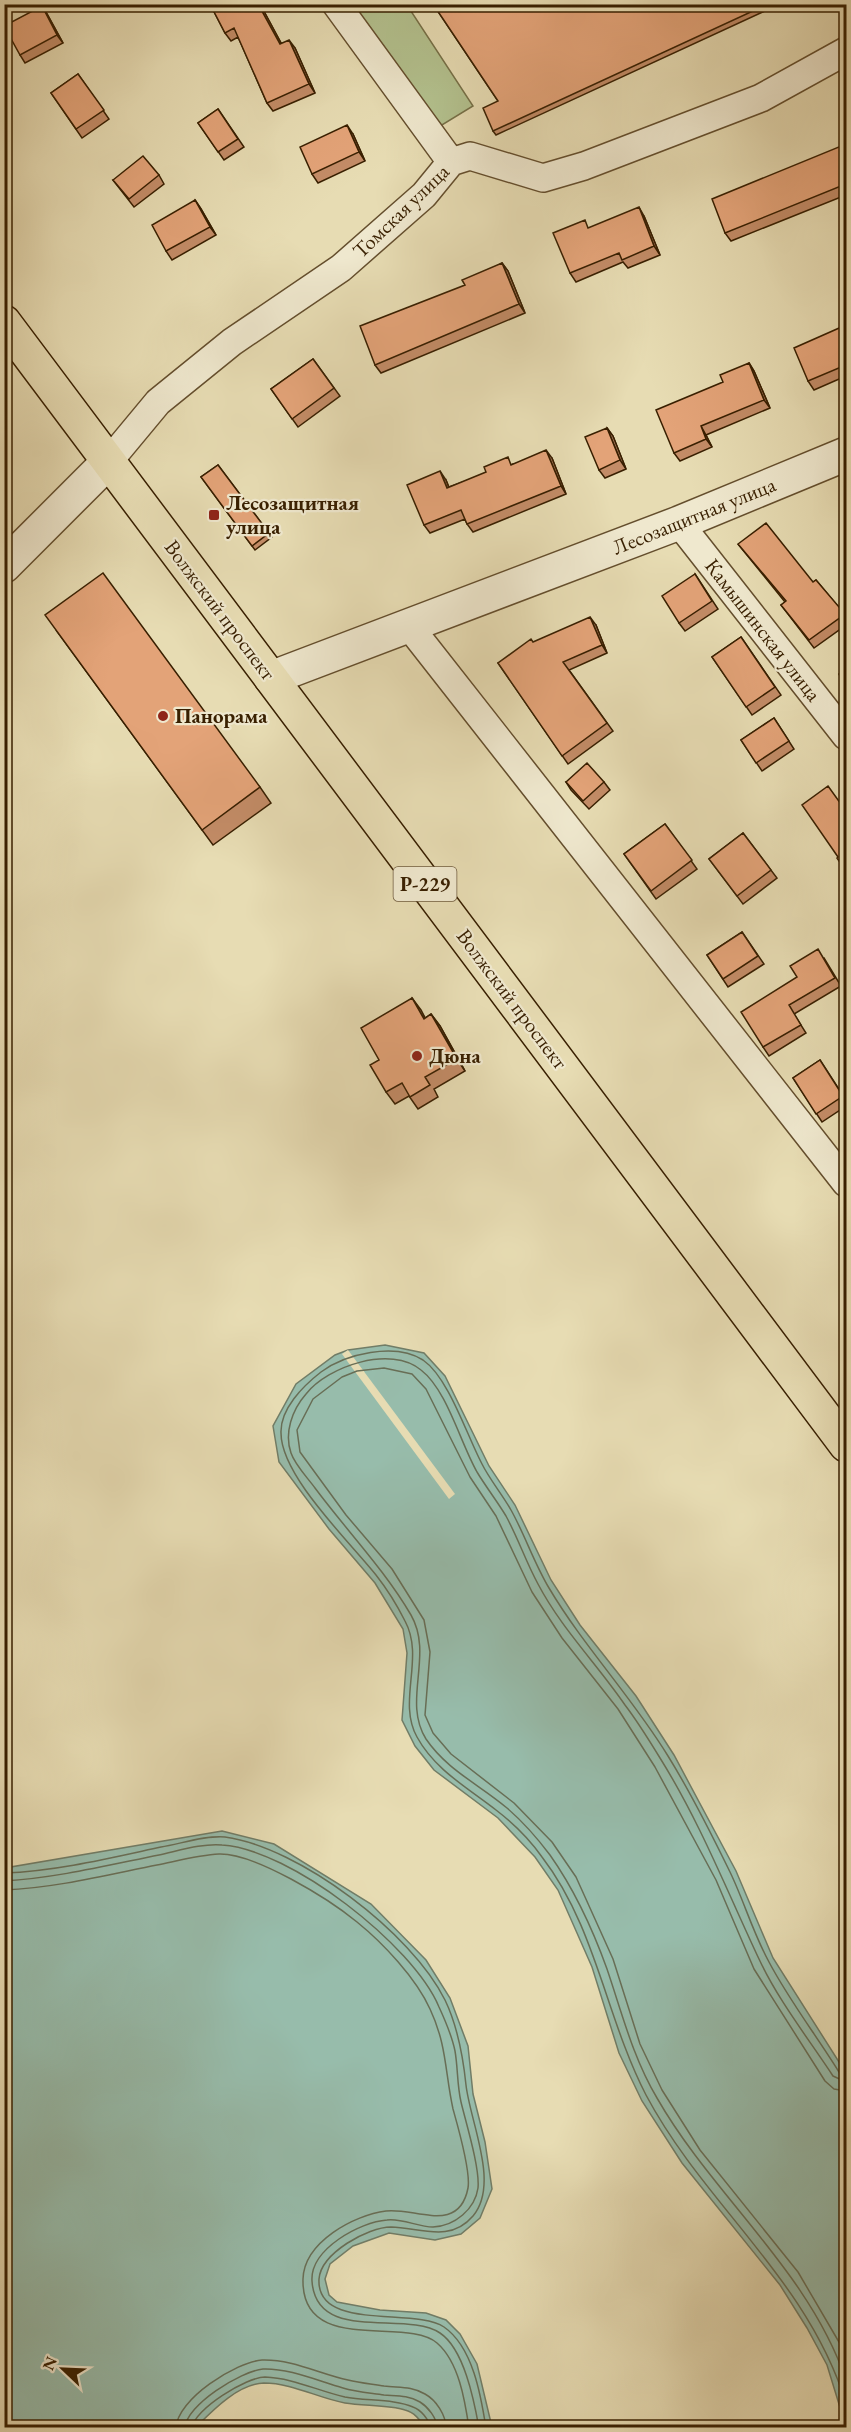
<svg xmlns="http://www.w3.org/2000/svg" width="851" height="2432" viewBox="0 0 851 2432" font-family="'EB Garamond',serif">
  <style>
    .green { fill: #b3c18e; stroke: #767047; stroke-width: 1.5 }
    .water { fill: #97bcab; stroke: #717d67; stroke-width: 1.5 }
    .pier { fill: #e7dcb3 }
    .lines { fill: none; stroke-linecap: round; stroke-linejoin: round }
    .shore { stroke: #686e56; stroke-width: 1.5 }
    .minor-casing { stroke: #644e2d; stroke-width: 30 }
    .tertiary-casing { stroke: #644e2d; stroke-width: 36 }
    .primary-casing { stroke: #381f00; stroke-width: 36 }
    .minor { stroke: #efe8ce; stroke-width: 27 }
    .tertiary { stroke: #efe8ce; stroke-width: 33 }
    .primary { stroke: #e7dcb3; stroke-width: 33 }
    .wall { fill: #c38c67; stroke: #381f00; stroke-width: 1.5 }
    .shaded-wall { fill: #9f7254; stroke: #381f00; stroke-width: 1.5 }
    .building { fill: #e3a378; stroke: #381f00; stroke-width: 1.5 }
    .poi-dot { fill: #8f2418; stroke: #efe8ce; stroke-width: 2 }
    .labels { text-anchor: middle; stroke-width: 4.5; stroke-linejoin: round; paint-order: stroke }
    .shield { fill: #efe8ce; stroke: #6f5b3e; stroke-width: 1.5 }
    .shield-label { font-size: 20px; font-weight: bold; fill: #381f00 }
    .street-label { font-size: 21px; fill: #381f00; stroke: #efe8ce }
    .poi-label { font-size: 21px; font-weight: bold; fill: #381f00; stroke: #efe8ce; text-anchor: start }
  </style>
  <rect width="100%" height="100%" fill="#e7dcb3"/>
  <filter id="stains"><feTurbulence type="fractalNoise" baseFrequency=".00333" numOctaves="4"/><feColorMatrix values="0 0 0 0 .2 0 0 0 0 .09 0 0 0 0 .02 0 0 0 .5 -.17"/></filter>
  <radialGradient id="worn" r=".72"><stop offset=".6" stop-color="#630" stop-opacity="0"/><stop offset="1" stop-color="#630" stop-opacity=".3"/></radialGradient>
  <path class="green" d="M342 5H407L473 106 437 128Z"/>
  <path class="water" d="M385 1345 424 1353 445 1376 489 1466 515 1505 551 1580 580 1625 636 1696 674 1755 736 1871 773 1958 846 2073V2427L827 2365 807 2328 780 2285 682 2163 642 2101 619 2053 592 1967 558 1890 535 1857 498 1818 434 1770 415 1746 402 1720 407 1653 403 1629 375 1583 329 1529 279 1462 273 1426 296 1384 335 1355 348 1350Z
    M222 1831 274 1844 371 1904 426 1960 450 1998 468 2046 473 2094 485 2142 492 2189 480 2218 461 2234 435 2240 389 2233 353 2246 330 2264 325 2279 329 2295 337 2302 380 2310 426 2313 446 2320 460 2334 477 2364 492 2427H425C420 2420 414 2412 405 2410 389 2405 363 2406 345 2403 318 2398 292 2383 264 2383 238 2384 213 2410 196 2427H5V1868Z"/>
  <path class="pier" d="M348 1350 455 1494 449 1499 342 1354Z"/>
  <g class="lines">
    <path class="shore" d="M4 1873C57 1871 110 1858 161 1847 180 1844 206 1835 225 1837 299 1847 412 1933 445 2000 458 2027 463 2056 466 2085 470 2122 500 2184 473 2216 450 2243 421 2228 391 2227 368 2227 321 2253 319 2279 316 2332 415 2307 444 2327 473 2347 481 2396 486 2428
      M4 1881C56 1878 109 1865 159 1855 178 1851 203 1843 222 1845 290 1849 413 1945 439 2007 445 2020 452 2036 455 2051 458 2068 457 2085 461 2102 466 2123 480 2168 478 2188 475 2209 455 2226 433 2227 418 2227 402 2218 387 2220 360 2222 310 2249 312 2281 316 2344 405 2310 440 2333 464 2349 474 2400 479 2428
      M4 1890C55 1888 107 1875 157 1865 177 1861 199 1855 219 1854 255 1853 329 1899 357 1922 383 1943 416 1978 430 2009 447 2045 445 2073 453 2109 458 2127 471 2171 468 2188 459 2235 414 2207 386 2211 354 2215 304 2242 303 2279 301 2356 406 2316 437 2343 459 2362 465 2401 469 2428
      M846 2075 839 2072C816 2035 789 2000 769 1962 753 1933 744 1901 730 1872 711 1833 691 1793 668 1756 632 1697 584 1647 549 1588 534 1563 525 1535 511 1510 502 1494 490 1480 482 1464 467 1436 449 1378 423 1360 395 1342 345 1354 321 1372 303 1386 280 1409 281 1433 281 1476 349 1541 376 1575 387 1589 397 1605 405 1621 425 1658 397 1701 417 1737 435 1770 468 1788 496 1810 513 1823 530 1840 542 1857 596 1927 606 2018 646 2095 705 2206 807 2278 846 2403
      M846 2082 833 2076C808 2038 778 2000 759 1959 727 1891 700 1822 660 1758 649 1740 638 1722 625 1705 597 1664 561 1628 538 1584 526 1562 518 1538 506 1516 497 1501 486 1487 477 1472 460 1442 447 1390 421 1370 391 1345 328 1366 306 1394 292 1410 284 1433 291 1453 295 1465 307 1477 315 1488 347 1531 384 1569 411 1615 434 1655 402 1701 426 1739 447 1770 480 1785 507 1808 522 1821 538 1839 550 1855 574 1889 593 1930 607 1969 622 2013 633 2058 657 2098 713 2196 809 2271 846 2380
      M846 2091 834 2089 825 2081 754 1969 716 1880 655 1767 618 1709 562 1638 532 1592 496 1516 470 1477 426 1389 412 1374 384 1368 357 1371 342 1377 313 1399 297 1430 300 1452 346 1515 392 1569 424 1620 430 1652 425 1715 433 1733 451 1754 514 1803 552 1842 576 1877 613 1959 640 2044 662 2090 700 2150 798 2272 846 2354
      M176 2428C177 2399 236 2362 262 2360 292 2359 320 2374 348 2380 360 2383 372 2384 384 2386 399 2388 411 2386 425 2394 436 2400 446 2415 446 2428
      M185 2428C186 2405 241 2371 263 2369 289 2368 318 2381 343 2388 356 2392 371 2393 384 2395 397 2396 408 2395 420 2402 428 2407 437 2418 437 2428
      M192 2428C194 2409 247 2377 265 2377 293 2378 318 2391 345 2397 366 2401 395 2399 413 2407 421 2410 429 2419 430 2428"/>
    <defs>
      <path id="minor" d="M336 4 451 162
        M109 461 158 402 232 342 341 268 424 195 451 162 470 156 543 178 584 166 761 98 846 51
        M679 523 846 736
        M409 626 846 1183"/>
      <path id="tertiary" d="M4 566 109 461
        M271 678 679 523 846 454"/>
      <path id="primary" d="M4 322 846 1445"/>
    </defs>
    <use href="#minor" class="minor-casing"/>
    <use href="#tertiary" class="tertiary-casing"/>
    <use href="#primary" class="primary-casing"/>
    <use href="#minor" class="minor"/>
    <use href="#tertiary" class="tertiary"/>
    <use href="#primary" class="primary"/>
  </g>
  <path class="wall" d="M210 4H260L281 43 295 48 315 93 273 111 267 103 238 37 231 41 225 33Z
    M433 4H780L496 135 493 131 498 101Z
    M42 6 47 14 63 43 25 63 20 55Z
    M78 74 109 119 82 138 51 93Z
    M218 109 244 147 224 160 198 123Z
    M353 134 365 161 318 183 312 174Z
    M846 144V195L731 241 725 233Z
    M159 175 164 184 134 207 113 180Z
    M195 200 201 209 216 235 172 260 166 251Z
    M644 216 660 255 628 268 623 262 576 282 570 273 590 228Z
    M502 263 508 271 525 313 381 373 375 365 465 285Z
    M846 325V376L814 390 808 381Z
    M313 359 340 396 298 427 271 389Z
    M749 363 754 371 770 408 706 435 712 447 680 461 674 453 723 382Z
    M607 428 613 436 626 469 605 478 599 470Z
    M552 458 566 494 473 532 467 524 465 519 430 533 424 525 446 480 449 487 513 464Z
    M218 465 272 537 255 550 201 477Z
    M738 544 813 582 816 580 846 616V625L814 648 781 605 785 602Z
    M695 574 718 609 685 631 679 623Z
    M596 625 607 653 569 670 613 731 568 764 498 663Z
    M56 630 260 787 271 803 213 845Z
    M741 637 781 695 752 715 712 657Z
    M774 718 794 749 762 771 741 740Z
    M566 782H604L610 790 589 809 571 790Z
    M665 824 697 869 656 899 624 854Z
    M743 833 777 878 743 904 709 859Z
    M742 932 764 964 728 987 707 955Z
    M824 958 841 986 794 1014 806 1033 769 1056 763 1047 797 977Z
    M412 998 425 1018 431 1014 440 1026 465 1071 434 1089 438 1097 418 1109 409 1096 395 1104 386 1092 379 1060Z
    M820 1060 846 1100V1106L822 1122 793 1078Z"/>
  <path class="shaded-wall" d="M258 4H260L286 52 280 44Z
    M42 6 47 14 63 43 57 35Z
    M289 40 295 48 315 93 309 84Z
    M347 125 353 134 365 161 359 152Z
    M195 200 201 209 216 235 210 227Z
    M639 207 644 216 660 255 654 246Z
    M502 263 508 271 525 313 519 304Z
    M749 363 754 371 770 408 764 400Z
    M701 426 706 435 712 447 706 439Z
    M607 428 613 436 626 469 620 460Z
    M546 450 552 458 566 494 561 486Z
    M440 471 446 480 452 496 447 488Z
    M590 617 596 625 607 653 602 645Z
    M412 998 421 1010 432 1031 424 1019Z
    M431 1014 440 1026 465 1071 457 1059Z"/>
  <path class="building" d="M210 4H258L280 44 289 40 309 84 267 103 234 28 225 33Z
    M433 4H768L493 131 483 108 498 101Z
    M42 6 57 35 20 55 4 26Z
    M78 74 104 110 76 129 51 93Z
    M218 109 238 139 218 152 198 123Z
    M347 125 359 152 312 174 300 147Z
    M846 144V184L725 233 712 199Z
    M143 156 159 175 129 199 113 180Z
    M195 200 210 227 166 251 152 225Z
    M639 207 654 246 622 260 619 253 570 273 553 233 585 220 588 228Z
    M502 263 519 304 375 365 360 326 465 285 462 280Z
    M846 325V365L808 381 794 348Z
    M313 359 334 388 292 419 271 389Z
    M749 363 764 400 701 426 706 439 674 453 656 410 723 382 720 375Z
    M607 428 620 460 599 470 585 437Z
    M546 450 561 486 467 524 461 510 424 525 407 485 440 471 447 488 486 472 484 467 508 457 511 465Z
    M218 465 269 533 252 546 201 477Z
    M766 523 813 582 816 580 845 614 809 640 781 605 786 601 738 544Z
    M103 573 260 787 202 830 45 615Z
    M695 574 712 601 679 623 662 596Z
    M590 617 602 645 563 662 607 723 562 756 498 663 531 639 533 642Z
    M741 637 775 687 746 707 712 657Z
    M846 670V689L839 674Z
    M774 718 789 741 756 763 741 740Z
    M587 763 604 782 583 801 566 782Z
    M828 786 846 811V871L837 858 838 857 802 805Z
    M665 824 692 860 651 891 624 854Z
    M743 833 771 870 737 896 709 859Z
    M742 932 758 956 723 979 707 955Z
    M818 949 835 978 789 1005 801 1025 763 1047 741 1012 797 977 790 966Z
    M412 998 424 1019 431 1014 457 1059 425 1077 430 1085 410 1097 402 1083 386 1092 370 1065 379 1060 361 1028Z
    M820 1060 843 1096 816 1114 793 1078Z"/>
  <g class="poi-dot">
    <rect x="208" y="509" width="12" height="12" rx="3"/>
    <circle cx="163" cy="716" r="6"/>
    <circle cx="417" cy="1056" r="6"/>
  </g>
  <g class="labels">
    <rect class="shield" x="393.5" y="867" width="63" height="34" rx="4.5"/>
    <g class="shield-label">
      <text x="425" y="891">Р-229</text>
    </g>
    <g class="street-label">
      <text transform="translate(401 211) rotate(-44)" y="7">Томская улица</text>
      <text transform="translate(694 516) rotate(-22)" y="7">Лесозащитная улица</text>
      <text transform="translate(220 610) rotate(53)" y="7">Волжский проспект</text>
      <text transform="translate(763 630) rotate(52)" y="7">Камышинская улица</text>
      <text transform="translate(512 999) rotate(53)" y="7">Волжский проспект</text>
    </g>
    <g class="poi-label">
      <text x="226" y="510">Лесозащитная<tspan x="226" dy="24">улица</tspan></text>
      <text x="175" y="723">Панорама</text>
      <text x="429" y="1063">Дюна</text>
    </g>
  </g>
  <rect width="851" height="2432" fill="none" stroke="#e7dcb3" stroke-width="24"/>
  <rect x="6" y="6" width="839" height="2420" fill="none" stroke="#381f00" stroke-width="3"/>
  <rect x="12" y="12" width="827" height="2408" fill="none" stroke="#381f00" stroke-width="1.5"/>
  <g transform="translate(63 2369) rotate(293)" stroke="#efe8ce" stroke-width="4.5" paint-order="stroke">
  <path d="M0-4.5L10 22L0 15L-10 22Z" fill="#381f00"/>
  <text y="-9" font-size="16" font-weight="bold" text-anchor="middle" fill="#381f00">N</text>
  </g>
  <rect width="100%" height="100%" filter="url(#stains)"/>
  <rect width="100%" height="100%" fill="url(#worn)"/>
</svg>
